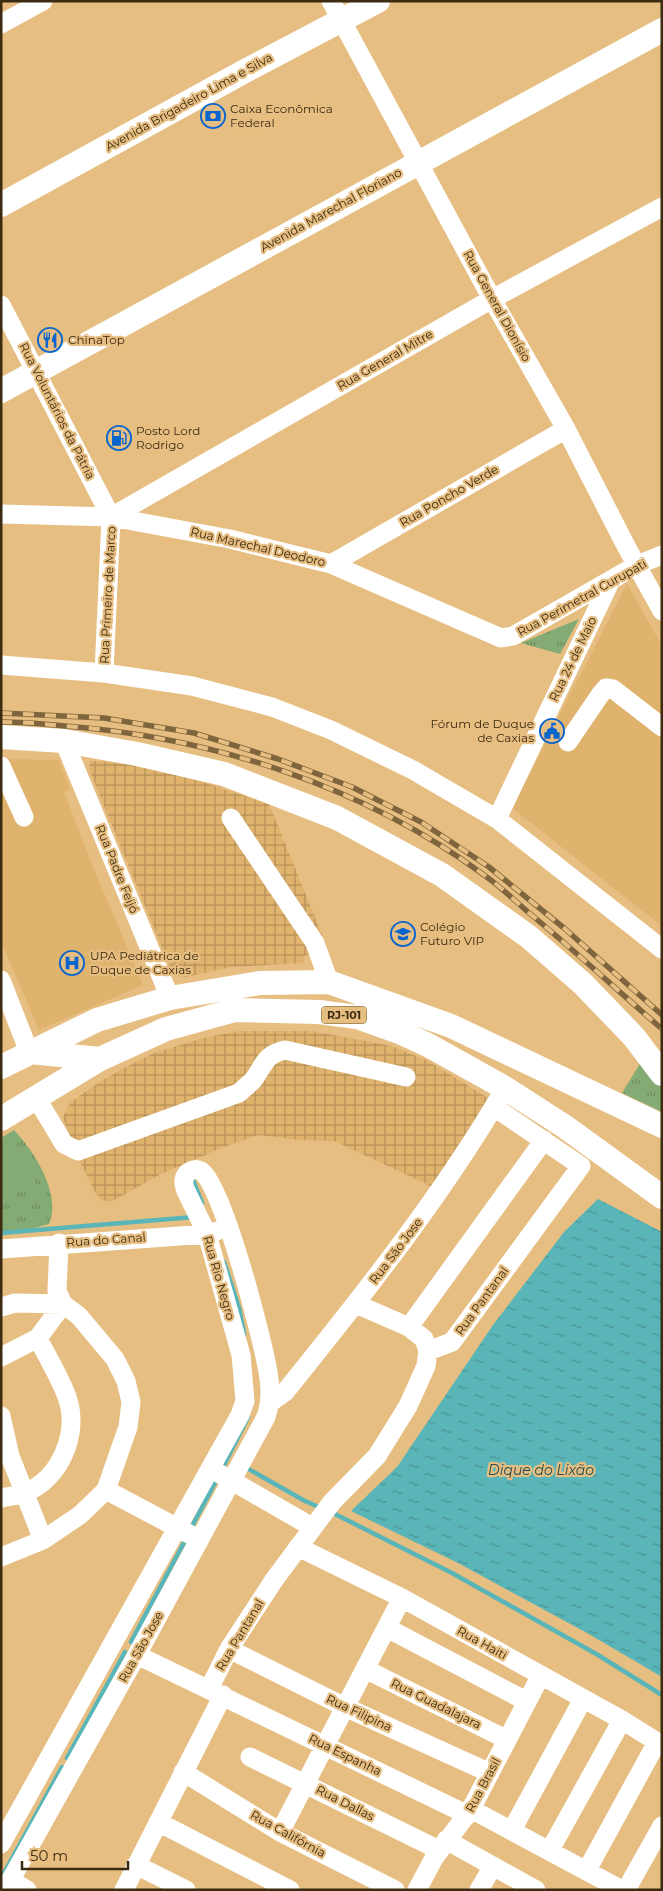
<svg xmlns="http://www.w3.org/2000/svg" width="663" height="1891" viewBox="0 0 663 1891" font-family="Montserrat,sans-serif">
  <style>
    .built { fill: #dfb26d }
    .industrial { fill: url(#industrial-grid) }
    .grass { fill: url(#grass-tufts) }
    .garden { fill: #85ab75 }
    .water { fill: url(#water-ripples) }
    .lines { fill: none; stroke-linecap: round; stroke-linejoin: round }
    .stream { stroke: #59b5b7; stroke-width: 4.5 }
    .minor { stroke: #fff; stroke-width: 19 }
    .major { stroke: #fff; stroke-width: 24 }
    .rail-casing { stroke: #7f653d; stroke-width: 5.5 }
    .rail { stroke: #e7be81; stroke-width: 4; stroke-dasharray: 11; stroke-linecap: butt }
    .labels { text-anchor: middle; stroke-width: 4.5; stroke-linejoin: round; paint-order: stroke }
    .shield { fill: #e7be81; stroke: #6f5733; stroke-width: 1 }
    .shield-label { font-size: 11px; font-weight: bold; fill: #3b2b11 }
    .street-label { font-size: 12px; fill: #3b2b11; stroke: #e7be81 }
    .poi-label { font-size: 12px; fill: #3b2b11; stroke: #e7be81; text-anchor: start }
    .water-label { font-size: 14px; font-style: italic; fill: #234d4e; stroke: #e7be81 }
  </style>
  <defs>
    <pattern id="industrial-grid" width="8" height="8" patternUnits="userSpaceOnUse" patternTransform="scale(1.25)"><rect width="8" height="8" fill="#dfb26d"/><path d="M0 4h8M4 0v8" fill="none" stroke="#b69158"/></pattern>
    <pattern id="grass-tufts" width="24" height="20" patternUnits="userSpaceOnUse" patternTransform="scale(1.25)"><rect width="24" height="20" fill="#85ab75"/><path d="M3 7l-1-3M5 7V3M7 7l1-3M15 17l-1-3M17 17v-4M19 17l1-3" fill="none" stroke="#6e8b5f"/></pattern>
    <pattern id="water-ripples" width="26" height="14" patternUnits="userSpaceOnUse" patternTransform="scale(1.25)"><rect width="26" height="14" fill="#59b5b7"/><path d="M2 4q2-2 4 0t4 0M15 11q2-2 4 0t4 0" fill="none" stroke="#4b9393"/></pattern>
  </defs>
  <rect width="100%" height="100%" fill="#e7be81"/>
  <path class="built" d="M627 584 662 646V926L512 808Z
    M1 759 59 760 70 789 64 792 93 867 143 985 39 1030 1 941Z"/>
  <path class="industrial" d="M90 761 126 763 181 775 269 804 327 947 304 956V963L231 967 186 977 177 976 172 972 89 769Z
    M239 1031H311L392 1046 428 1061 488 1098 446 1169 433 1187 334 1141 300 1140 258 1135 226 1146 161 1174 111 1202 101 1200 94 1190 72 1145 63 1117 70 1103 92 1087 120 1070 154 1053 203 1038Z"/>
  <path class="grass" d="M579 619 560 654 521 643Z
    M641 1062 662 1085V1112L622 1093Z
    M14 1130C34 1151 62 1194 49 1224L31 1229 1 1232V1138Z"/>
  <path class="garden" d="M21 1146 36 1183 1 1198V1155Z"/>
  <path class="water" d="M598 1199 662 1232V1677L587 1633 458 1563 351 1511 397 1467 493 1325 564 1232Z"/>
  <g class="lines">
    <path class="stream" d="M191 1175 202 1203
      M1 1233 194 1217
      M224 1262 239 1308 244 1334
      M245 1467 305 1501 321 1508
      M221 1471 248 1417
      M331 1512 452 1573 598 1655 662 1695
      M190 1530 218 1477
      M131 1642 187 1537
      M67 1758 125 1652
      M3 1875 62 1767"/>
    <path class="minor" d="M331 1 492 299 566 429 626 546 662 611
      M1 24 43 1
      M1 305 111 517 104 673
      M1 514 111 517 230 539 331 564 501 638 513 636 637 565 662 555
      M111 517 492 299 662 207
      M331 564 566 429
      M1 665 104 673 192 686 272 707 331 730 413 770 497 819 662 949
      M64 741 170 998
      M568 742 600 695 606 688 613 689 662 727
      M1 766 24 817
      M231 818 315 943 329 982
      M497 819 611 580
      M1 980 29 1052
      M37 1099 64 1144 78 1151 239 1093C244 1088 250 1084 254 1079 265 1064 264 1055 285 1050L406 1077
      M1 1249 207 1234 217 1231
      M1 1307 15 1303 63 1304
      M409 1327 544 1140
      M428 1351 452 1342 581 1166 494 1107
      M1 1357 38 1338 63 1304
      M271 1402 285 1392C364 1294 442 1196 505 1088
      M1 1416 10 1456 43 1540
      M220 1474 312 1527
      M106 1490 189 1534
      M1 1498C9 1496 17 1496 24 1493 60 1480 80 1433 67 1397 60 1377 47 1357 38 1338
      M298 1547 402 1598 622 1720 662 1745
      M1 1557 43 1540 80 1515 106 1490 128 1427 131 1402 126 1381 115 1359 79 1316 63 1304 57 1291 59 1243
      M387 1628 526 1701
      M229 1649 345 1707 490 1773
      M137 1655 468 1815
      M365 1669 506 1739
      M209 1689 229 1649 274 1580 332 1502 377 1456 408 1406 426 1366 428 1351 424 1339 409 1327 356 1304
      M250 1757 439 1850
      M183 1772 280 1832 395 1890
      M471 1809 622 1890
      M158 1822 290 1890
      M512 1830 583 1699
      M280 1832 402 1598
      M446 1840 536 1890
      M1 1844 240 1415 245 1401 241 1355 207 1234 186 1191C185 1188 183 1184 184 1180 185 1172 194 1167 201 1171 223 1185 263 1341 268 1372 271 1388 271 1402 266 1417L139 1651 5 1890
      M550 1850 622 1720
      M136 1865 186 1890
      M587 1870 657 1742
      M10 1880 27 1890
      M124 1890 223 1695
      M417 1890 434 1858 471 1809 541 1675
      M479 1890 493 1866
      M626 1890 662 1826"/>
    <path class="major" d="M1 205 245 71 378 1
      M1 391 662 30
      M1 737 64 741 137 754 224 774 337 818 442 875 529 937 583 984 634 1037 662 1074
      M30 1052 100 1059
      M1 1067 97 1020 170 998 260 983 329 982 451 1026 662 1126
      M1 1119 100 1059 166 1029 235 1010 319 1012 357 1017 402 1033 428 1045 505 1088 564 1126 662 1197"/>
    <defs>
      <path id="rail" d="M1 713 104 718 194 733 278 759 352 787 421 822 489 867 564 928 662 1015
        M1 722C23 722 44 724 65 726 212 737 365 787 484 875 500 886 514 900 528 912 574 950 617 990 662 1029"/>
    </defs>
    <use href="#rail" class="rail-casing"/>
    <use href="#rail" class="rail"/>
  </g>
  <defs>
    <symbol id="bank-ring" viewBox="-11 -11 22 22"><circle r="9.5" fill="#e7be81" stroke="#0b65ce" stroke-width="1.5"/><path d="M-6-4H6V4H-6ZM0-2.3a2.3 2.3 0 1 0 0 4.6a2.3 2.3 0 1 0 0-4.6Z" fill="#0b65ce"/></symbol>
    <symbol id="restaurant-ring" viewBox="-11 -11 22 22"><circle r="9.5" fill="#e7be81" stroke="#0b65ce" stroke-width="1.5"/><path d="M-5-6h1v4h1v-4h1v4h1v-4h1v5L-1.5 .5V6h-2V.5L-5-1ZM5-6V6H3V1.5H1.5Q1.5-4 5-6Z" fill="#0b65ce"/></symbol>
    <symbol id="fuel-ring" viewBox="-11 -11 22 22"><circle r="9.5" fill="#e7be81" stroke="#0b65ce" stroke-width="1.5"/><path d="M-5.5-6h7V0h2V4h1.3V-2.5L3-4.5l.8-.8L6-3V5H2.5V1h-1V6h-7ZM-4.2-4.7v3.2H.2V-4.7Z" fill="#0b65ce"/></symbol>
    <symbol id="civic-ring" viewBox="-11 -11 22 22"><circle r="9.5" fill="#e7be81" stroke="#0b65ce" stroke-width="1.5"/><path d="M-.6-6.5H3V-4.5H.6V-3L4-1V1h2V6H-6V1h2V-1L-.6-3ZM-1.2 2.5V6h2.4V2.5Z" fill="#0b65ce"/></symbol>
    <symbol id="school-ring" viewBox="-11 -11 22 22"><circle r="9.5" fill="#e7be81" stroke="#0b65ce" stroke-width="1.5"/><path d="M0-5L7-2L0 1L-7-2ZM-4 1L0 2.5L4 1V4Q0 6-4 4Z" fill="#0b65ce"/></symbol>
    <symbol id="hospital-ring" viewBox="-11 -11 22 22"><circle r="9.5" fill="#e7be81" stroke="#0b65ce" stroke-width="1.5"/><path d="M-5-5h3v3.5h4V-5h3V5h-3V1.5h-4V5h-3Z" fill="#0b65ce"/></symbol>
  </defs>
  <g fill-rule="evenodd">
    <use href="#bank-ring" x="199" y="102" width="28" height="28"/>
    <use href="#restaurant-ring" x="36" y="326" width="28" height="28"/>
    <use href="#fuel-ring" x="105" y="424" width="28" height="28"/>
    <use href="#civic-ring" x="538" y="717" width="28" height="28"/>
    <use href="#school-ring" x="389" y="920" width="28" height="28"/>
    <use href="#hospital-ring" x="58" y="949" width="28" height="28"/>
  </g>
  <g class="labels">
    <rect class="shield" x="321.5" y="1006.5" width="45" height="17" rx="4"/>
    <g class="shield-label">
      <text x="344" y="1019">RJ-101</text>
    </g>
    <g class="street-label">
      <text transform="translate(189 102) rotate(-29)" y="4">Avenida Brigadeiro Lima e Silva</text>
      <text transform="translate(331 210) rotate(-29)" y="4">Avenida Marechal Floriano</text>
      <text transform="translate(497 306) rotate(61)" y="4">Rua General Dionísio</text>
      <text transform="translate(385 360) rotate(-30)" y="4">Rua General Mitre</text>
      <text transform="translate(57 411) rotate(63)" y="4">Rua Voluntários da Pátria</text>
      <text transform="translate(449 496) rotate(-30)" y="4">Rua Poncho Verde</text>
      <text transform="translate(258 547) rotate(13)" y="4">Rua Marechal Deodoro</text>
      <text transform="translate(108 595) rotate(-87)" y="4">Rua Primeiro de Marco</text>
      <text transform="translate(582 598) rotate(-29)" y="4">Rua Perimetral Curupati</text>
      <text transform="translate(573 659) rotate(-64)" y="4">Rua 24 de Maio</text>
      <text transform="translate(117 869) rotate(68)" y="4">Rua Padre Feijó</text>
      <text transform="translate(106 1240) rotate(-4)" y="4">Rua do Canal</text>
      <text transform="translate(396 1251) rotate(-53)" y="4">Rua Sāo Jose</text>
      <text transform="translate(219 1278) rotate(74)" y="4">Rua Rio Negro</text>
      <text transform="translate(482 1301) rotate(-54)" y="4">Rua Pantanal</text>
      <text transform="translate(240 1635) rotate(-59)" y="4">Rua Pantanal</text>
      <text transform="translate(482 1643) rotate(29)" y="4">Rua Haiti</text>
      <text transform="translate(141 1647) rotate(-61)" y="4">Rua Sāo Jose</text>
      <text transform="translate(436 1704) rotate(26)" y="4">Rua Guadalajara</text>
      <text transform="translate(359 1713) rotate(25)" y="4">Rua Filipina</text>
      <text transform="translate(345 1755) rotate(26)" y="4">Rua Espanha</text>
      <text transform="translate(483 1785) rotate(-62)" y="4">Rua Brasil</text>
      <text transform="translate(345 1803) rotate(27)" y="4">Rua Dallas</text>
      <text transform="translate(288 1834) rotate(29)" y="4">Rua Califórnia</text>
    </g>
    <g class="poi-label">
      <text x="230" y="113">Caixa Econômica<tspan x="230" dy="14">Federal</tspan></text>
      <text x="68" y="344">ChinaTop</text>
      <text x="136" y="435">Posto Lord<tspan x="136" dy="14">Rodrigo</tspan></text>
      <text x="534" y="728" text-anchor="end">Fórum de Duque<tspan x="534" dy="14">de Caxias</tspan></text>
      <text x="420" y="931">Colégio<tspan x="420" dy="14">Futuro VIP</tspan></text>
      <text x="90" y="960">UPA Pediátrica de<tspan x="90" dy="14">Duque de Caxias</tspan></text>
    </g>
    <g class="water-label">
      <text x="541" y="1475">Dique do Lixão</text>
    </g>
  </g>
  <rect width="663" height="1891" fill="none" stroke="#3b2b11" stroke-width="5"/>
  <path d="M22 1861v8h106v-8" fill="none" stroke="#3b2b11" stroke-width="2.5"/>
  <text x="30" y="1861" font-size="15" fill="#3b2b11" stroke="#e7be81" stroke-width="4" paint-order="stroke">50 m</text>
</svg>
